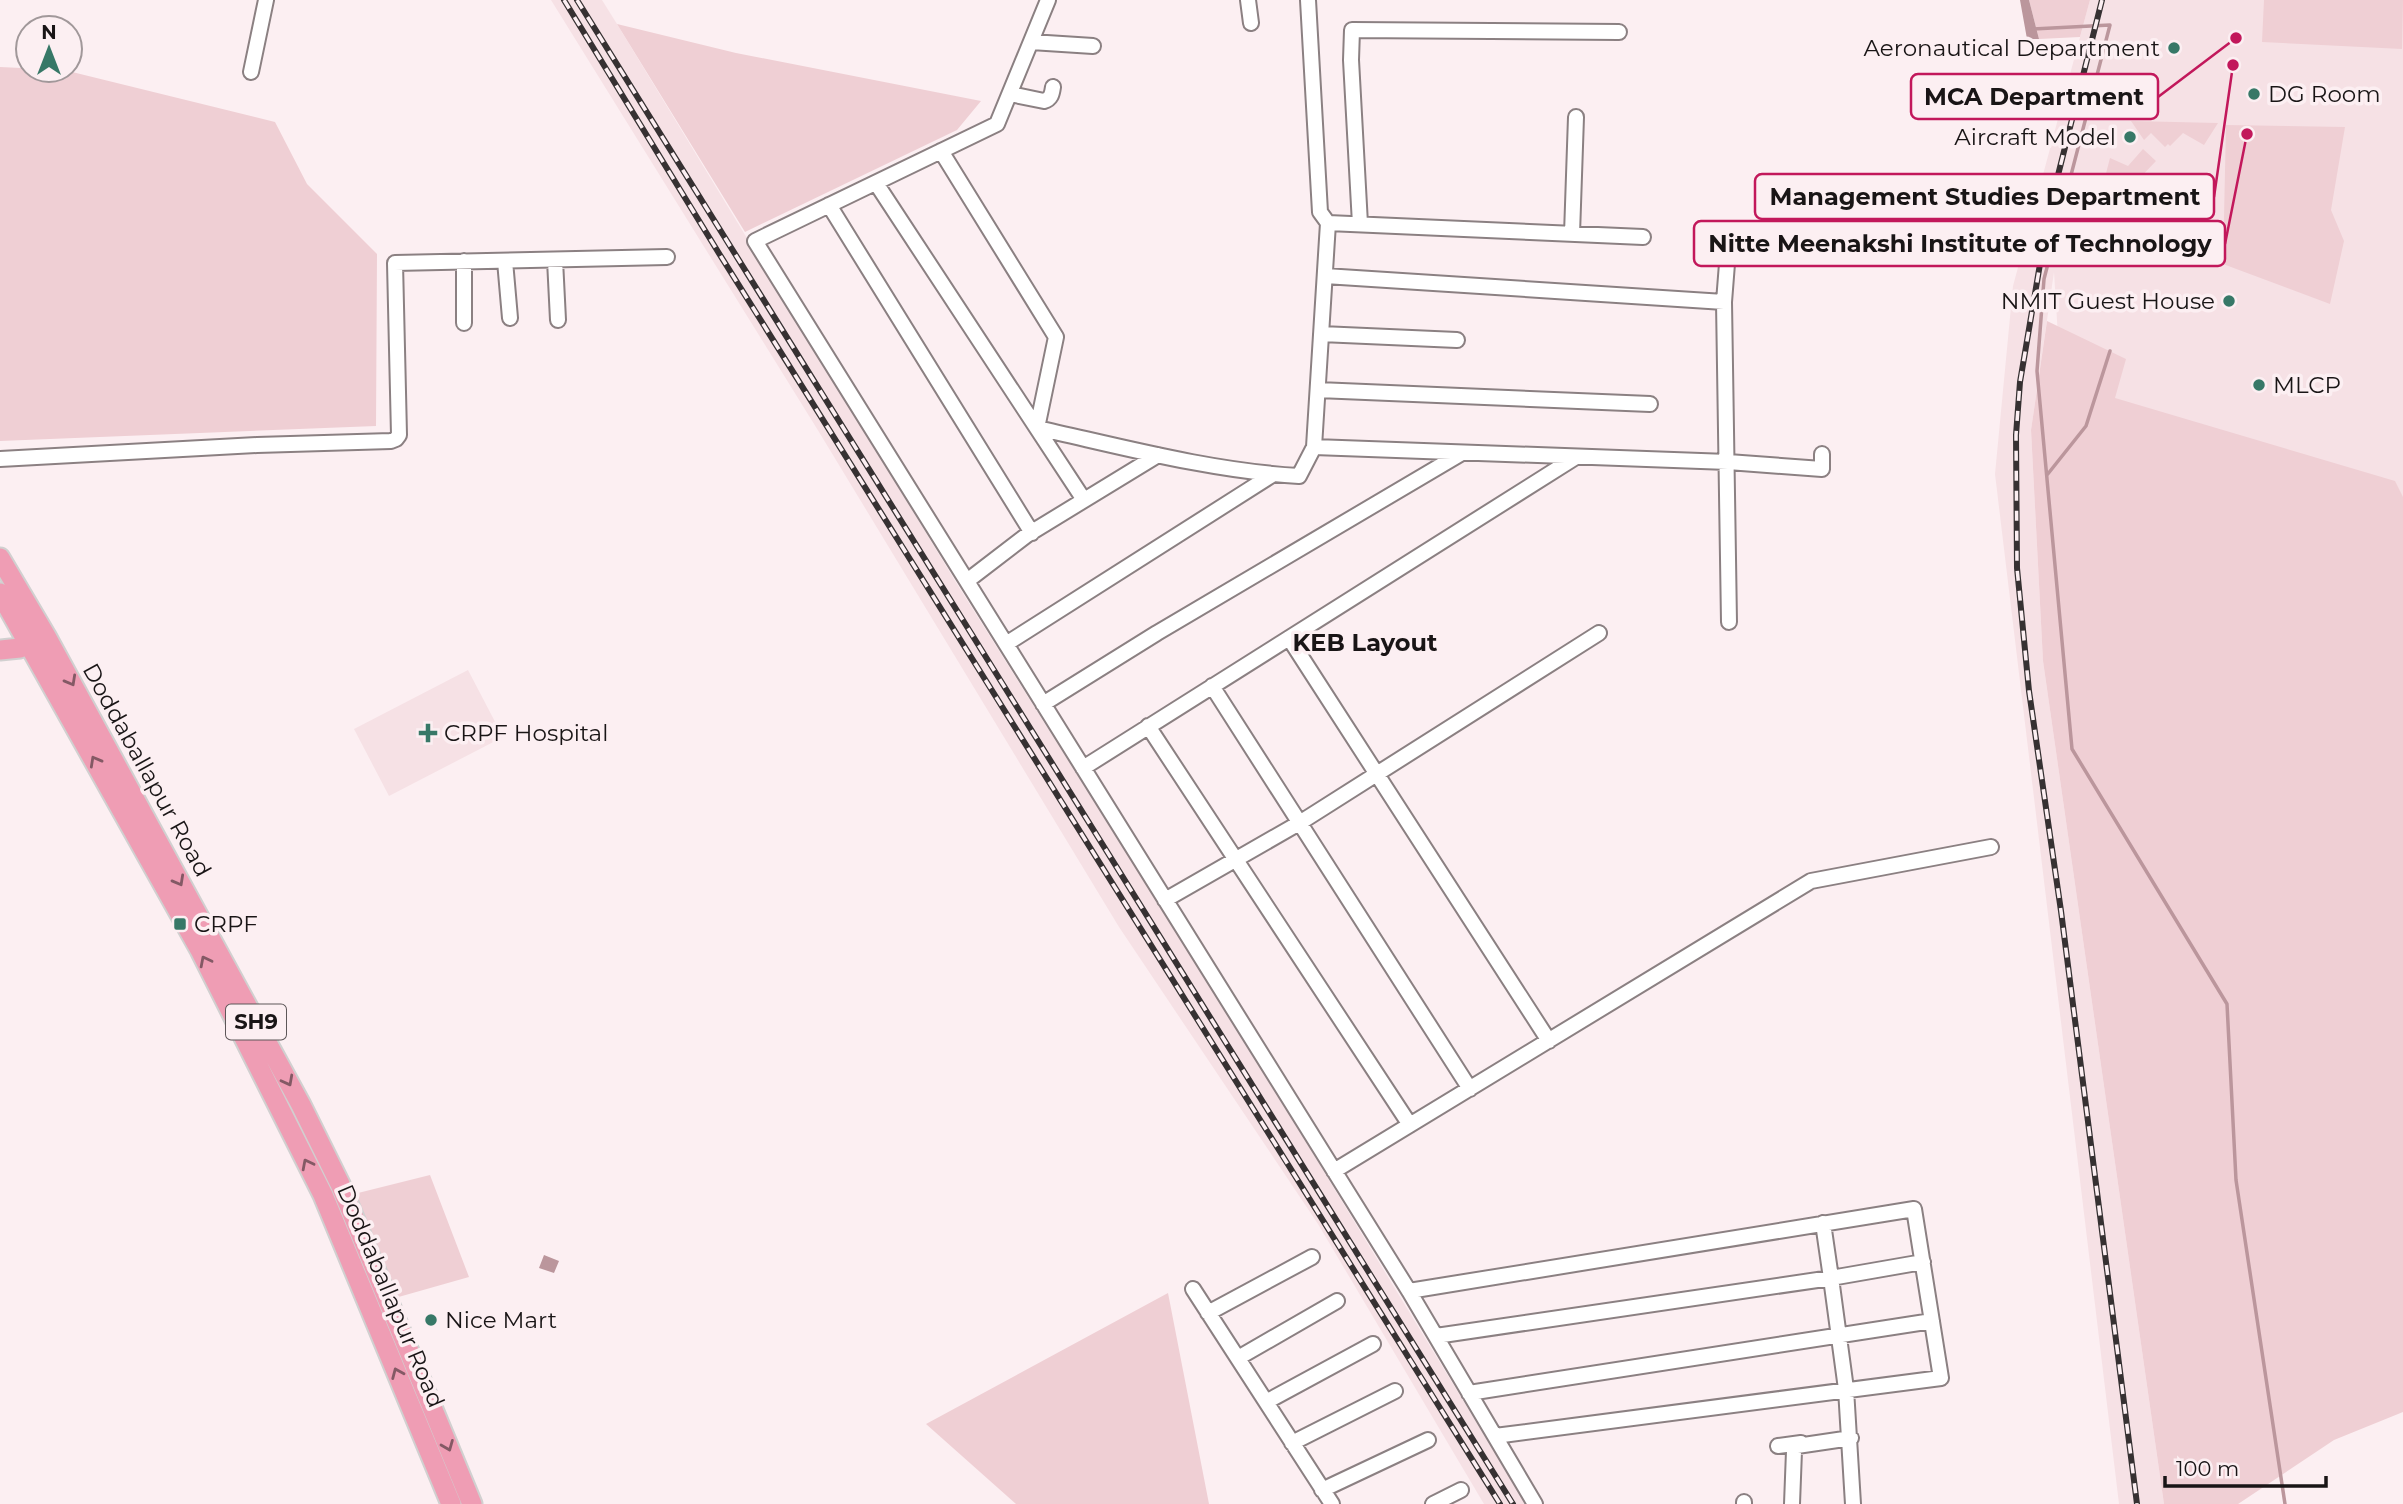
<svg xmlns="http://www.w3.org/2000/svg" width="2403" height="1504" viewBox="0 0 2403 1504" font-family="Montserrat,sans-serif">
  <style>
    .built { fill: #f6e1e5 }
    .green { fill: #efcfd4 }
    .water { fill: #bb969c }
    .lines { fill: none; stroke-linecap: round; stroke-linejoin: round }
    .stream { stroke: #bb969c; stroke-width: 3.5 }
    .minor-casing { stroke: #8b8082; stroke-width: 18 }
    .major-casing { stroke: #d1d0d0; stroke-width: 23 }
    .minor { stroke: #fff; stroke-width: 14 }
    .major { stroke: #ef9db4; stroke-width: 19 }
    .rail-casing { stroke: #363132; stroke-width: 6 }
    .rail { stroke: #fceff2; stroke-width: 3.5; stroke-dasharray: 10; stroke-linecap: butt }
    .oneway { stroke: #845965 }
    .poi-dot { fill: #377867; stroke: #fceff2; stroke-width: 2.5 }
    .labels { text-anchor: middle; stroke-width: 7; stroke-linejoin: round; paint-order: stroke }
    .shield { fill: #fceff2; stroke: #5d5658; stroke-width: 2 }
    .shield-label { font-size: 21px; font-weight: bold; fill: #191516 }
    .poi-label { font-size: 23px; fill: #191516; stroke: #fceff2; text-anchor: start }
    .street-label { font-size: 23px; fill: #191516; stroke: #fceff2 }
    .neighbourhood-label { font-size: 24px; font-weight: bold; fill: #191516; stroke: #fceff2 }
    .leader { fill: none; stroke: #c2185b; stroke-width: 2.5 }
    .callout-dot { fill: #c2185b; stroke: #fceff2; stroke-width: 2.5 }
    .callout { fill: #fceff2; stroke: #c2185b; stroke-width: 2.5 }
    .callout-label { font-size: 24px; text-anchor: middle; font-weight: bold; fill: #191516 }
  </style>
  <rect width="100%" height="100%" fill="#fceff2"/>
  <path class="built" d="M551 0H602L617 24 957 584 1239 1032 1526 1504H1484L1318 1224 1119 927 819 432Z
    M2090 0H2403V881L2083 739 2054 272 2031 430 2043 661 2164 1504H2119L1995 474 2013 286Z
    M468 670 503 737 389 796 354 729Z"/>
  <path class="green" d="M2029 0H2090L2080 37 2039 39Z
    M2264 0H2403L2402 49 2262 42Z
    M617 24 736 53 981 101 957 130 745 232Z
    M0 67 64 70 275 122 307 184 377 254 376 426 0 441Z
    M2131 121 2218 123 2204 145 2183 133 2170 146 2168 144 2165 147 2151 133 2144 140Z
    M2226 125 2345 127 2331 210 2344 241 2330 304 2223 264Z
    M2143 149 2156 161 2113 206 2148 225 2141 239C2093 222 2099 200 2110 158L2128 166Z
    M2047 321 2126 359 2115 398 2395 481 2403 497V1412L2334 1440 2238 1504H2164L2043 661 2031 430Z
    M430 1175 469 1277 395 1298 354 1194Z
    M1168 1293 1209 1504H1016L926 1424Z"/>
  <path class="water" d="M2020 0H2029L2039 39H2027Z
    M544 1255 559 1261 554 1273 539 1268Z"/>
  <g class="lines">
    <path class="stream" d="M2033 29 2110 25 2044 279 2037 371 2072 749 2227 1004 2236 1180 2285 1504
      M2047 475 2086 426 2110 351"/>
    <defs>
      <path id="minor" d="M1048 0 997 124 755 241 1409 1291 1535 1504
        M1248 0 1251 23
        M1031 42 1093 46
        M251 72 266 0
        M1010 94 1044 101C1051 99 1052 94 1053 87
        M941 151 1056 337 1037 428C1123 447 1211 471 1299 476L1314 447 1328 223 1320 212 1308 0
        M876 183 1084 500
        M829 205 1032 533
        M1328 223 1643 237
        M1360 224 1351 60 1352 30 1619 32
        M1572 234 1576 117
        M555 260 558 320
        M464 261V323
        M505 261 510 318
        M1325 276 1724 302
        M1321 334 1457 340
        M1318 390 1650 404
        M1314 447 1728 462 1822 469V454
        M0 459 257 445 391 441 396 439 399 435 395 263 667 257
        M967 581 1027 535 1158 455
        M1729 622 1724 302 1729 238
        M1289 638 1549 1041
        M1006 644 1272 475
        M1212 686 1470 1089
        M1043 704 1157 633 1462 453
        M1148 726 1410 1125
        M1083 768 1576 457
        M1165 900 1301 822 1599 633
        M1334 1171 1811 881 1991 847
        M1193 1289 1332 1504
        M1409 1291 1914 1209 1941 1378 1495 1436
        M1208 1313 1312 1257
        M1436 1336 1831 1278 1823 1223
        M1238 1358 1337 1301
        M1469 1393 1932 1321
        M1266 1402 1373 1344
        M1292 1443 1395 1391
        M1778 1446 1801 1443
        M1322 1490 1428 1440
        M1744 1502V1504
        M1433 1504 1461 1490
        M1792 1504 1794 1451 1797 1446 1851 1438
        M1853 1504 1846 1389 1831 1278 1923 1262"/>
      <path id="major" d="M0 558 46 636 301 1105 340 1184 472 1504
        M0 593 200 950 323 1195 451 1504
        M0 650 20 648 39 640"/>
    </defs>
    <use href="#minor" class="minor-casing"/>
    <use href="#major" class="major-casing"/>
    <use href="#minor" class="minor"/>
    <use href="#major" class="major"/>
    <defs>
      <path id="rail" d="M564 0 720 255 1500 1504
        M577 0 1513 1504
        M2102 0 2049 211 2020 382 2016 435 2017 568 2029 691 2061 911 2137 1504"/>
    </defs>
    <use href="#rail" class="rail-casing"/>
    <use href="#rail" class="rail"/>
  </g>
  <defs><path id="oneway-chevron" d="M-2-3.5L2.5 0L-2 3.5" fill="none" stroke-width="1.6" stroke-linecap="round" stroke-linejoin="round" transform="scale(1.75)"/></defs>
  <g class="oneway">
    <use href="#oneway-chevron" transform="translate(71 681) rotate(61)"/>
    <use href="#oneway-chevron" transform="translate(95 761) rotate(-119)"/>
    <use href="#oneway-chevron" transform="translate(179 881) rotate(61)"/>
    <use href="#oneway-chevron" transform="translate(205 961) rotate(-117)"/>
    <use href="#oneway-chevron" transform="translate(288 1081) rotate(62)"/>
    <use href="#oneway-chevron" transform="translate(307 1164) rotate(-117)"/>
    <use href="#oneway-chevron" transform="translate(397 1373) rotate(-113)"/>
    <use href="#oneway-chevron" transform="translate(448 1446) rotate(68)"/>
  </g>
  <g class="poi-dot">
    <circle cx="2174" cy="48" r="7"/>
    <circle cx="2254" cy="94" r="7"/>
    <circle cx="2130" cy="137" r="7"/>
    <circle cx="2229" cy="301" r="7"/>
    <circle cx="2259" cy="385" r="7"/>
    <path d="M424.5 722.5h7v7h7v7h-7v7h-7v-7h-7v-7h7z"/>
    <rect x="173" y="917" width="14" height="14" rx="3.5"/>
    <circle cx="431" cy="1320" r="7"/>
  </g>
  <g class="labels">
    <rect class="shield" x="226" y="1004.5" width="60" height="35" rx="5"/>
    <g class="shield-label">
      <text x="256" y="1029">SH9</text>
    </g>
    <g class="poi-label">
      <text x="2160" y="56" text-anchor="end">Aeronautical Department</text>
      <text x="2268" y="102">DG Room</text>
      <text x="2116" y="145" text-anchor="end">Aircraft Model</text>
      <text x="2215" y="309" text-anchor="end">NMIT Guest House</text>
      <text x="2273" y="393">MLCP</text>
      <text x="444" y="741">CRPF Hospital</text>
      <text x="194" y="932">CRPF</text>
      <text x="445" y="1328">Nice Mart</text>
    </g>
    <g class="street-label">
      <text transform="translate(147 770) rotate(61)" y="8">Doddaballapur Road</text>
      <text transform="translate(391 1296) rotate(67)" y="8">Doddaballapur Road</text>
    </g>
    <g class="neighbourhood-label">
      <text x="1365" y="651">KEB Layout</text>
    </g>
  </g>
  <path class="leader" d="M2236 38L2158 97M2233 65L2214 197M2247 134L2225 244"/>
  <g class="callout-dot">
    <circle cx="2236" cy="38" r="7"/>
    <circle cx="2233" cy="65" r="7"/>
    <circle cx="2247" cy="134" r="7"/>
  </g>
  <g class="callout">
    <rect x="1911" y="74" width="247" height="45" rx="7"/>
    <rect x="1755" y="174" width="459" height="45" rx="7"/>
    <rect x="1694" y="221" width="531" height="45" rx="7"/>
  </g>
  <g class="callout-label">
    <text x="2034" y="105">MCA Department</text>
    <text x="1985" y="205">Management Studies Department</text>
    <text x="1960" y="252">Nitte Meenakshi Institute of Technology</text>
  </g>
  <g transform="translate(49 49)"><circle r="33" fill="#fceff2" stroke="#a1989a" stroke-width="2"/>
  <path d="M0-5L12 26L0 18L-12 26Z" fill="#377867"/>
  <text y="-10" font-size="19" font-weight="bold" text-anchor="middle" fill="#191516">N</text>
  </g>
  <path d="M2165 1476v10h161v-10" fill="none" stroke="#191516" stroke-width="3.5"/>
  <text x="2176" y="1476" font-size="21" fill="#191516" stroke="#fceff2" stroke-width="5" paint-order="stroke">100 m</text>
</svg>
